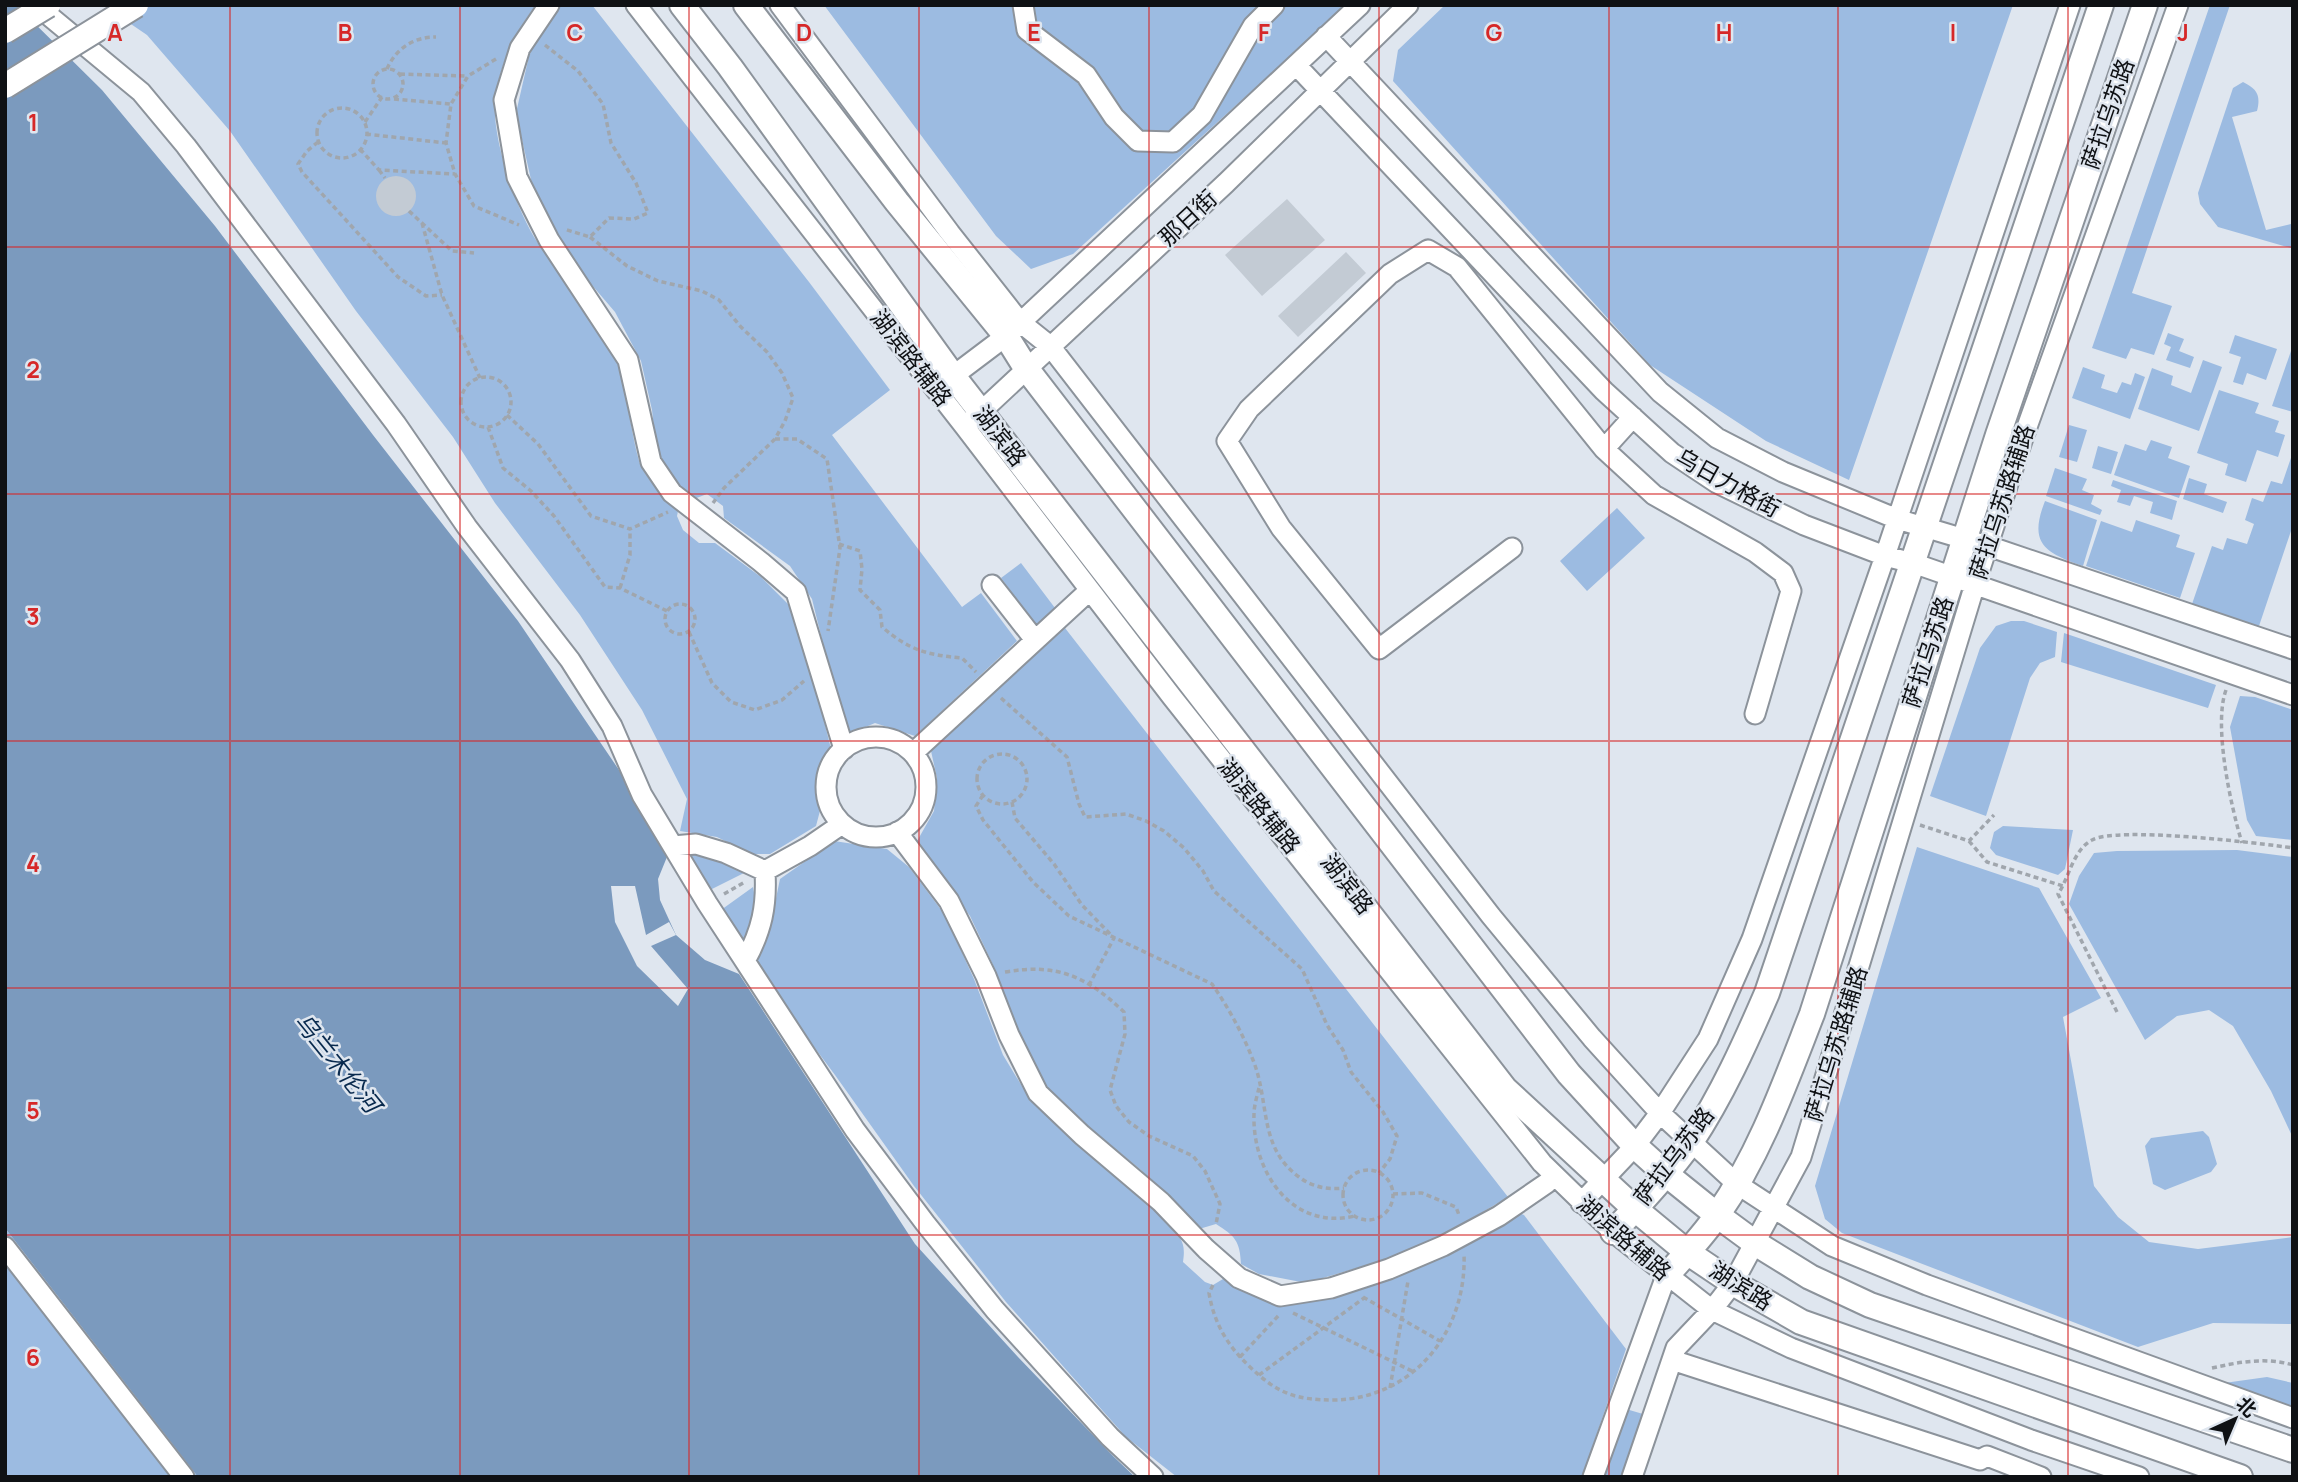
<svg xmlns="http://www.w3.org/2000/svg" width="2298" height="1482" viewBox="0 0 2298 1482" font-family="Manrope,'Noto Sans SC',sans-serif">
  <style>
    .green { fill: #9cbbe1 }
    .water { fill: #7b9abe }
    .pier { fill: #dfe6ef }
    .building { fill: #c3cbd4 }
    .lines { fill: none; stroke-linecap: round; stroke-linejoin: round }
    .minor-casing { stroke: #8c939b; stroke-width: 23 }
    .major-casing { stroke: #8c939b; stroke-width: 28 }
    .path { stroke: #a0a6ad; stroke-width: 3.5; stroke-dasharray: 5 3.5; stroke-linecap: butt }
    .minor { stroke: #fff; stroke-width: 19 }
    .major { stroke: #fff; stroke-width: 24 }
    .major-bridge-casing { stroke: #8c939b; stroke-width: 28; stroke-linecap: butt }
    .major-bridge { stroke: #fff; stroke-width: 24 }
    .grid { fill: none; stroke: #d62828; stroke-width: 2; stroke-opacity: 0.55 }
    .labels { text-anchor: middle; stroke-width: 5; stroke-linejoin: round; paint-order: stroke }
    .street-label { font-size: 23px; fill: #0f1114; stroke: #dfe6ef }
    .water-label { font-size: 24px; font-style: italic; fill: #092a4e; stroke: #dfe6ef }
    .grid-label { font-size: 23px; text-anchor: middle; font-weight: bold; fill: #d62828; stroke: #dfe6ef; stroke-width: 5; stroke-linejoin: round; paint-order: stroke }
  </style>
  <rect width="100%" height="100%" fill="#dfe6ef"/>
  <path class="green" d="M103 5H536C515 32 498 68 495 102 492 140 517 212 538 243 563 282 598 315 617 357 621 364 621 374 623 382 629 408 632 436 639 461 645 479 666 497 678 511L677 516 683 530 699 543H715L761 577 789 605 817 692 831 749 824 757 815 782 821 807 816 826 770 854H751L717 837 680 831 687 799 642 710 580 615 495 503 453 437 356 311 230 131 147 35Z
    M560 5H592L809 282 890 390 832 435 962 607 981 593 1017 641 915 736 875 723 849 734 827 660 812 599 790 566 724 518 723 506 707 494 694 499 680 490 656 448 652 410 641 361 615 312 585 277 569 251 557 237 532 184 516 113 529 56 536 39Z
    M824 5H1346L1073 254 1031 269 996 236Z
    M1445 5H2013L1849 480 1766 441 1650 365 1393 81 1398 50Z
    M2210 5H2230L2132 293 2172 306 2154 355 2131 348 2126 359 2092 348Z
    M2243 82C2257 89 2261 95 2257 111L2232 117 2266 230 2291 224V248L2218 227 2200 204 2198 193 2233 88Z
    M2168 333 2184 339 2179 351 2194 357 2190 368 2166 360 2171 347 2164 344Z
    M2235 335 2277 349 2266 380 2247 373 2243 385 2233 382 2241 357 2229 353Z
    M2292 348H2293V412L2272 406Z
    M2203 360 2222 367 2199 431 2138 409 2152 368 2173 376 2171 385 2191 393Z
    M2083 367 2105 375 2101 388 2117 393 2122 382 2131 385 2135 373 2145 377 2130 419 2072 398Z
    M2219 390 2259 403 2255 413 2279 421 2275 432 2285 435 2278 457 2257 450 2246 482 2225 475 2228 464 2197 453Z
    M2069 425 2087 430 2077 462 2059 457Z
    M2151 440 2172 447 2168 458 2190 466 2179 498 2114 475 2125 444 2146 451Z
    M2098 446 2118 452 2111 474 2092 468Z
    M2293 452V525L2259 626 2192 604 2212 546 2223 550 2227 538 2247 544 2254 524 2245 520 2252 498 2263 502 2271 481 2282 484Z
    M2055 468 2087 479 2082 490 2094 495 2091 504 2102 510 2100 515 2046 496Z
    M2189 478 2207 484 2204 494 2227 502 2223 513 2183 499Z
    M2113 480 2177 501 2172 520 2150 513 2153 502 2134 496 2130 506 2117 502 2121 490 2111 486Z
    M2045 501 2097 520 2083 566C2045 553 2028 544 2045 501Z
    M1617 508 1645 538 1587 591 1560 561Z
    M2136 520 2180 535 2176 547 2195 553 2180 598 2086 566 2101 521 2132 532Z
    M1021 563 1055 608 1037 626 1001 578Z
    M2011 621H2024L2057 632 2055 657 2040 663 2030 678 1986 816 1930 796 1980 648 1996 626Z
    M1065 628 1508 1197 1444 1235 1401 1255 1306 1283 1259 1274 1241 1264C1240 1241 1235 1236 1216 1224L1199 1229 1141 1170 1051 1096 1037 1073 1001 991 993 965 970 916 916 843 934 811 937 778 931 751Z
    M2064 633 2216 685 2208 708 2061 662Z
    M2240 696 2255 697 2293 710V840L2256 836 2247 820 2230 727Z
    M2003 826 2073 830 2065 869 2058 875 1996 855 1990 848 1994 832Z
    M834 841 887 849 909 867 945 915 974 979 1003 1055 1031 1101 1169 1223C1181 1239 1186 1242 1183 1262L1205 1282 1213 1285 1223 1279 1274 1304 1306 1299 1519 1213 1524 1215 1626 1349 1582 1477H1177L1126 1437 1006 1302 914 1186 835 1075 755 968 769 932 780 879Z
    M1917 847 2039 888 2101 998 2063 1017 2094 1186 2118 1217 2149 1242 2198 1249 2293 1237V1324L2213 1323 2138 1347 1842 1233 1825 1219 1815 1186Z
    M2237 850 2293 857V1138L2271 1091 2233 1026 2209 1010 2177 1016 2145 1040 2069 904 2079 876 2094 853 2117 851Z
    M684 851 703 853 746 872 708 891Z
    M753 887 757 909 744 949 721 910Z
    M2203 1131 2209 1137 2217 1164 2211 1172 2165 1190 2153 1184 2145 1146 2151 1138Z
    M5 1228 198 1477H5Z
    M2267 1377 2293 1383V1410L2217 1384Z
    M1626 1409 1643 1414 1621 1477H1602Z"/>
  <path class="water" d="M5 5H16L102 90 215 226 373 435 518 621 638 798 669 852 658 879 660 900 676 935 705 960 739 974 915 1244 1018 1357 1114 1457 1135 1477H198L5 1228Z"/>
  <path class="pier" d="M611 886H635L646 935 669 922 676 935 651 946 688 989 678 1006 637 966 615 922Z"/>
  <path class="building" d="M376 196a20 20 0 1 1 40 0a20 20 0 1 1-40 0Z
    M1287 199 1325 240 1262 296 1225 255Z
    M1346 252 1366 273 1298 337 1278 316Z"/>
  <g class="lines">
    <defs>
      <path id="minor" d="M36 5 141 92 186 146 396 424 467 527 570 660 612 726 642 795 707 903 855 1130 925 1223 995 1310 1110 1437 1153 1477
        M549 5 520 48 504 100 517 177 549 240 628 360 651 462 672 493 761 562 796 592 844 749
        M636 5 965 427 1172 697 1542 1163 1613 1232 1712 1310 1791 1348 2031 1440 2139 1477
        M780 5 950 233 1020 322 1050 346 1491 916 1592 1038 1660 1113 1737 1184 1832 1246 1927 1285 2293 1418
        M1023 5 1027 30 1086 75 1114 117 1138 141 1173 142 1202 115 1253 26 1274 5
        M1326 36 1660 392 1717 438 1783 472 1897 519 1988 546 2293 649
        M1296 65 1604 391 1672 453 1717 483 1804 525 1885 556 1913 563 2293 695
        M945 385 953 376 1006 336 1360 5
        M971 421 1226 183 1408 5
        M1604 449 1633 417
        M1512 548 1379 649 1281 528 1227 441 1249 409 1390 274 1428 250 1457 267 1604 449 1654 495 1755 552 1783 573 1791 591 1755 714
        M992 585 1035 640
        M826 787a50 50 0 1 1 100 0a50 50 0 1 1-100 0Z
        M913 753 1090 590
        M897 832 949 901 986 976 1009 1035 1038 1093 1082 1135 1161 1202 1206 1249 1239 1278 1280 1296 1331 1288 1389 1269 1443 1246 1499 1216 1547 1183
        M673 846 696 844 726 853 765 871 810 846 842 824
        M745 961C762 930 767 906 765 871
        M1581 1203 1635 1146 1660 1113 1708 1039 1752 939 1885 556 2070 5
        M5 1247 184 1477
        M1672 1360 1980 1460 1987 1456 2041 1477
        M1593 1477 1666 1276
        M1632 1477 1676 1348 1712 1310 1733 1283 1801 1157 1975 584 2022 441 2178 5"/>
      <path id="major" d="M682 5 730 67 953 376 1505 1089 1635 1209 1687 1252 1733 1283 1801 1322 2240 1477
        M746 5 897 202 1006 336 1026 368 1569 1074 1635 1146 1666 1174 1717 1215 1755 1243 1810 1277 1870 1305 2293 1450
        M1613 1232C1640 1204 1668 1174 1691 1142 1722 1095 1745 1044 1767 993L2101 5
        M1666 1276C1684 1256 1703 1236 1718 1214 1760 1154 1785 1083 1812 1014L1998 435 2145 5"/>
    </defs>
    <use href="#minor" class="minor-casing"/>
    <use href="#major" class="major-casing"/>
    <path class="path" d="M545 45 578 71 603 104 611 143 636 183 648 213 634 219 609 218 590 237 564 229
      M496 59 468 76 451 104 446 143 455 174 474 206 519 225
      M387 69C396 48 414 37 436 37
      M373 84a15 15 0 1 1 30 0a15 15 0 1 1-30 0Z
      M400 74 468 76
      M394 99 451 104
      M317 133a25 25 0 1 1 50 0a25 25 0 1 1-50 0Z
      M365 122 382 97
      M366 134 446 143
      M318 142 307 151 298 164 302 172 398 277 426 296 442 295
      M360 149 379 170 455 174
      M379 170 385 178
      M409 211 452 251 474 253
      M422 223 442 295 480 378
      M590 237 627 266 658 281 702 291 719 300 740 326 767 352 782 373 793 398 785 421 775 439 724 488 713 503
      M461 402a25 25 0 1 1 50 0a25 25 0 1 1-50 0Z
      M507 415 538 444 591 516 630 529 668 512
      M488 427 503 468 531 491 554 516 605 587 620 588 667 611
      M775 439H797L827 459 840 548 828 631
      M839 544 860 551 862 569 860 590 880 610 882 627C909 650 927 655 962 658L976 672
      M620 588 630 555V529
      M665 619a15 15 0 1 1 30 0a15 15 0 1 1-30 0Z
      M689 632 712 683 731 702 755 710 782 700 804 681
      M2226 690C2213 725 2231 807 2242 843
      M1001 698 1067 757 1079 804 1085 817 1126 814 1146 821 1164 831 1184 848 1203 871 1214 891 1302 969 1327 1025 1343 1050 1351 1072 1383 1112 1397 1136 1390 1159 1379 1173
      M977 779a25 25 0 1 1 50 0a25 25 0 1 1-50 0Z
      M983 795 976 806 983 820 1033 882 1069 916 1212 984C1228 1007 1243 1034 1253 1060 1270 1102 1258 1147 1299 1177 1312 1187 1328 1190 1344 1188
      M1012 802 1015 818 1054 864 1082 905 1114 938 1089 985
      M1920 825 1969 841 1994 815
      M1969 841 1987 862 2063 886
      M724 894 745 882
      M1005 972C1057 963 1086 976 1124 1012L1125 1034 1110 1090 1116 1106 1129 1122 1149 1136 1193 1156 1205 1171 1220 1204 1216 1224
      M2117 1012 2058 894C2069 878 2073 850 2092 840 2116 826 2259 843 2293 848
      M1259 1088C1257 1096 1254 1106 1254 1114 1252 1172 1292 1231 1355 1216
      M1343 1195a25 25 0 1 1 50 0a25 25 0 1 1-50 0Z
      M1393 1194 1422 1193 1456 1207 1459 1215
      M1213 1285 1209 1293C1214 1323 1227 1345 1249 1366 1278 1394 1295 1400 1335 1400 1414 1398 1467 1331 1464 1254
      M1363 1297 1440 1341
      M1293 1313 1414 1372
      M1240 1357 1279 1315
      M2212 1368C2239 1362 2266 1357 2293 1365
      M1259 1375 1364 1298
      M1390 1388 1408 1281"/>
    <use href="#minor" class="minor"/>
    <use href="#major" class="major"/>
    <defs>
      <path id="major-bridge" d="M5 31 48 5
        M5 86 136 5"/>
    </defs>
    <use href="#major-bridge" class="major-bridge-casing"/>
    <use href="#major-bridge" class="major-bridge"/>
  </g>
  <path class="grid" d="M230 5V1477M460 5V1477M689 5V1477M919 5V1477M1149 5V1477M1379 5V1477M1609 5V1477M1838 5V1477M2068 5V1477M5 247H2293M5 494H2293M5 741H2293M5 988H2293M5 1235H2293"/>
  <g class="labels">
    <g class="street-label">
      <text transform="translate(2108 114) rotate(-71)" y="8">萨拉乌苏路</text>
      <text transform="translate(1188 218) rotate(-43)" y="8">那日街</text>
      <text transform="translate(911 358) rotate(52)" y="8">湖滨路辅路</text>
      <text transform="translate(1000 436) rotate(52)" y="8">湖滨路</text>
      <text transform="translate(1728 483) rotate(29)" y="8">乌日力格街</text>
      <text transform="translate(2002 502) rotate(-72)" y="8">萨拉乌苏路辅路</text>
      <text transform="translate(1928 652) rotate(-72)" y="8">萨拉乌苏路</text>
      <text transform="translate(1259 806) rotate(51)" y="8">湖滨路辅路</text>
      <text transform="translate(1347 884) rotate(52)" y="8">湖滨路</text>
      <text transform="translate(1836 1044) rotate(-73)" y="8">萨拉乌苏路辅路</text>
      <text transform="translate(1674 1156) rotate(-53)" y="8">萨拉乌苏路</text>
      <text transform="translate(1624 1238) rotate(41)" y="8">湖滨路辅路</text>
      <text transform="translate(1741 1286) rotate(32)" y="8">湖滨路</text>
    </g>
    <g class="water-label">
      <text transform="translate(337 1063) rotate(51)" y="8">乌兰木伦河</text>
    </g>
  </g>
  <g class="grid-label">
    <text x="115" y="41">A</text>
    <text x="345" y="41">B</text>
    <text x="575" y="41">C</text>
    <text x="804" y="41">D</text>
    <text x="1034" y="41">E</text>
    <text x="1264" y="41">F</text>
    <text x="1494" y="41">G</text>
    <text x="1724" y="41">H</text>
    <text x="1953" y="41">I</text>
    <text x="2183" y="41">J</text>
    <text x="33" y="131">1</text>
    <text x="33" y="378">2</text>
    <text x="33" y="625">3</text>
    <text x="33" y="872">4</text>
    <text x="33" y="1119">5</text>
    <text x="33" y="1366">6</text>
  </g>
  <rect width="2298" height="1482" fill="none" stroke="#0f1114" stroke-width="14"/>
  <g transform="translate(2235 1419) rotate(44)" stroke="#dfe6ef" stroke-width="5" paint-order="stroke">
  <path d="M0-5L12 26L0 18L-12 26Z" fill="#0f1114"/>
  <text y="-10" font-size="19" font-weight="bold" text-anchor="middle" fill="#0f1114">北</text>
  </g>
</svg>
